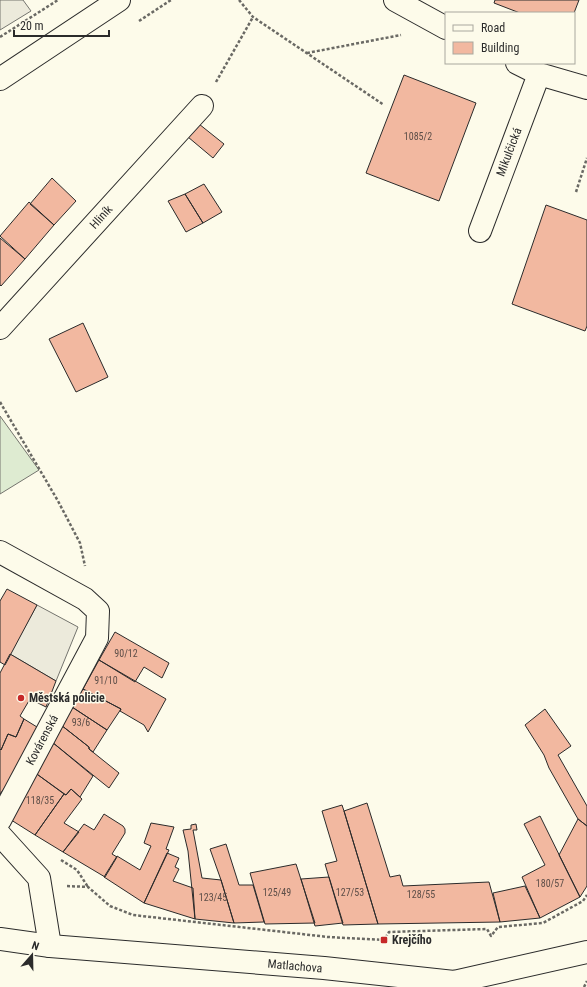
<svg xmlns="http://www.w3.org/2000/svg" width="587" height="987" viewBox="0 0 587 987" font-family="'Roboto Condensed',sans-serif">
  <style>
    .green { fill: #deebd1; stroke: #74746e }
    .parking { fill: #eceadb; stroke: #74746e }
    .building { fill: #f2b8a0; stroke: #2b2b2b }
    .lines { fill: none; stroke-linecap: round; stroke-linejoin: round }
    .minor-casing { stroke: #2b2b2b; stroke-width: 24 }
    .tertiary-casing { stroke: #2b2b2b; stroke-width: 24 }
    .path { stroke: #6a6964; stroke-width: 2.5; stroke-dasharray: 3 2; stroke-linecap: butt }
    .minor { stroke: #fdfbea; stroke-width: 22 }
    .tertiary { stroke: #fdfbea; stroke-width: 22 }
    .poi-dot { fill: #c62828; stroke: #fdfbea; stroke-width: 1.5 }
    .labels { text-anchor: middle; stroke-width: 3; stroke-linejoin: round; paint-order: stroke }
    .number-label { font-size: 10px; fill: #5d4e48 }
    .street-label { font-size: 12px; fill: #2b2b2b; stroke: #fdfbea }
    .poi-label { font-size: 12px; font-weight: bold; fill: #2b2b2b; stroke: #fdfbea; text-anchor: start }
  </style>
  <rect width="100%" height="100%" fill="#fdfbea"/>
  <path class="green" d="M0 416 39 470 0 494Z"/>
  <path class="parking" d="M0 0H23L31 11 0 30Z
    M37 605 78 627 56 681 10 654Z"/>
  <path class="building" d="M495 0H579L574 13H520L494 3Z
    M404 75 476 103 439 201 366 173Z
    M199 124 224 144 213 158 188 137Z
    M52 178 76 201 54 225 30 204Z
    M204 184 222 212 203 223 185 194Z
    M185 194 203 223 186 232 168 201Z
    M29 202 54 225 25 259 0 236Z
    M546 205 587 220V326L585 331 512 304Z
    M0 238 25 259 1 286 0 285Z
    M83 323 108 377 76 392 49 339Z
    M7 589 37 605 5 665 0 662V601Z
    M115 632 169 663 162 678 144 667 135 682 99 660Z
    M10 654 56 681 46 707 30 699 20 716 24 719 16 737 8 734 1 750 0 749V673Z
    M99 660 166 699 148 732 144 725 120 711 121 709 83 689Z
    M83 689 121 709 107 730 72 707Z
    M72 707 107 730 93 752 89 749V747L61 725Z
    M545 709 571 746 558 755 587 806V826L578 819 549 768 544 755 525 725Z
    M24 719 37 727 21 766 0 794V749L1 750 8 734 16 737Z
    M61 725 89 747V749L119 773 109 788 52 742Z
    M52 742 93 776 80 797 71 789 66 795 34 772Z
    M34 772 64 794 35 835 8 818Z
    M71 789 82 799 64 823 79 832 63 852 35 835 64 794 66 795Z
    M367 803 390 877 400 875 403 886 489 882 500 922 378 924 344 811Z
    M342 805 344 811 378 924 343 925 325 864 337 861 322 811Z
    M104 814 123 826 125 829V833L112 854 117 857 105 877 63 852 84 824 94 830Z
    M540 816 580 897 540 918 522 877 545 865 524 824Z
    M578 819 587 826V886L580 897 559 855Z
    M151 823 174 827 166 849 169 850 144 903 104 877 117 856 140 870 151 846 144 843Z
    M196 824 197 830H193L202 878 221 880 234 923 195 919 188 851 183 830 191 829V825Z
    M226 844 239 885H253L264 922 234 923 221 880 210 849Z
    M167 853 179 858 175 867 179 869 173 881 193 888 195 919 144 903Z
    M296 864 315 923 265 924 250 873Z
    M329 877 343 923 315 926 301 879Z
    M525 886 540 918 500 922 493 893Z"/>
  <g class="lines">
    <defs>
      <path id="minor" d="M395 0 446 28
        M517 63 539 74 587 88
        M0 79 119 0
        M480 231 539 74
        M0 328 202 106
        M0 552 85 599 98 611 97 638 0 820
        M0 835 39 878 50 946"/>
      <path id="tertiary" d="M0 939 50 946 324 968 454 982 587 952"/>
    </defs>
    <use href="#minor" class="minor-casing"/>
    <use href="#tertiary" class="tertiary-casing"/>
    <path class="path" d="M239 0 253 17 384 105
      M139 21 171 0
      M0 37 58 0
      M307 53 401 35
      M216 82 253 17
      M576 192 587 158
      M0 402 58 501 80 543 85 566
      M61 860 77 870 88 887
      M67 886 88 887 110 906 133 915 328 937 384 940 389 932 487 929 491 936 498 927 543 923 583 901 587 895
      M584 987 587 981"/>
    <use href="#minor" class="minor"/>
    <use href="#tertiary" class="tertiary"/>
  </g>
  <g class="poi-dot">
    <circle cx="21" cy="698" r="4"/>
    <rect x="380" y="936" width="8" height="8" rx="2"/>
  </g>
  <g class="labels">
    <g class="number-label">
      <text x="418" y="140">1085/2</text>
      <text x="126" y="657">90/12</text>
      <text x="106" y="684">91/10</text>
      <text x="81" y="726">93/6</text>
      <text x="40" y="804">118/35</text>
      <text x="550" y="887">180/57</text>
      <text x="277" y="896">125/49</text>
      <text x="350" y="896">127/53</text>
      <text x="421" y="898">128/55</text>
      <text x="213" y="901">123/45</text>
    </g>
    <g class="street-label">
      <text transform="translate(509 152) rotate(-69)" y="4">Mikulčická</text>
      <text transform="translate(101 217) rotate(-48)" y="4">Hliník</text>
      <text transform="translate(42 740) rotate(-62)" y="4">Kovárenská</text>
      <text transform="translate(295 966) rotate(5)" y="4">Matlachova</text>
    </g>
    <g class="poi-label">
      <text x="29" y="702">Městská policie</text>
      <text x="392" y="944">Krejčího</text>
    </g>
  </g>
  <rect x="445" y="12" width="130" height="52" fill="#fdfbea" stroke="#a9a89e"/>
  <rect x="453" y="25" width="20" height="6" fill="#fdfbea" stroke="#a9a89e"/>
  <text x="481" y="32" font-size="12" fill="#2b2b2b">Road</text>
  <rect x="453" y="42" width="20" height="12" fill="#f2b8a0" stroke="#a9a89e"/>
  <text x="481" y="52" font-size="12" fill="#2b2b2b">Building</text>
  <g transform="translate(32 955) rotate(20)" stroke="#fdfbea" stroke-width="3" paint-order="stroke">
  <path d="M0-3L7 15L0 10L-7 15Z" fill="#2b2b2b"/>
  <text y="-6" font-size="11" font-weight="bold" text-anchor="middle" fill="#2b2b2b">N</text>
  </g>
  <path d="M14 30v6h95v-6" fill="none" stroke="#2b2b2b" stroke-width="2"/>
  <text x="20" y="30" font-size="12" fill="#2b2b2b" stroke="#fdfbea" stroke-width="3" paint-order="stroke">20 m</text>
</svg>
